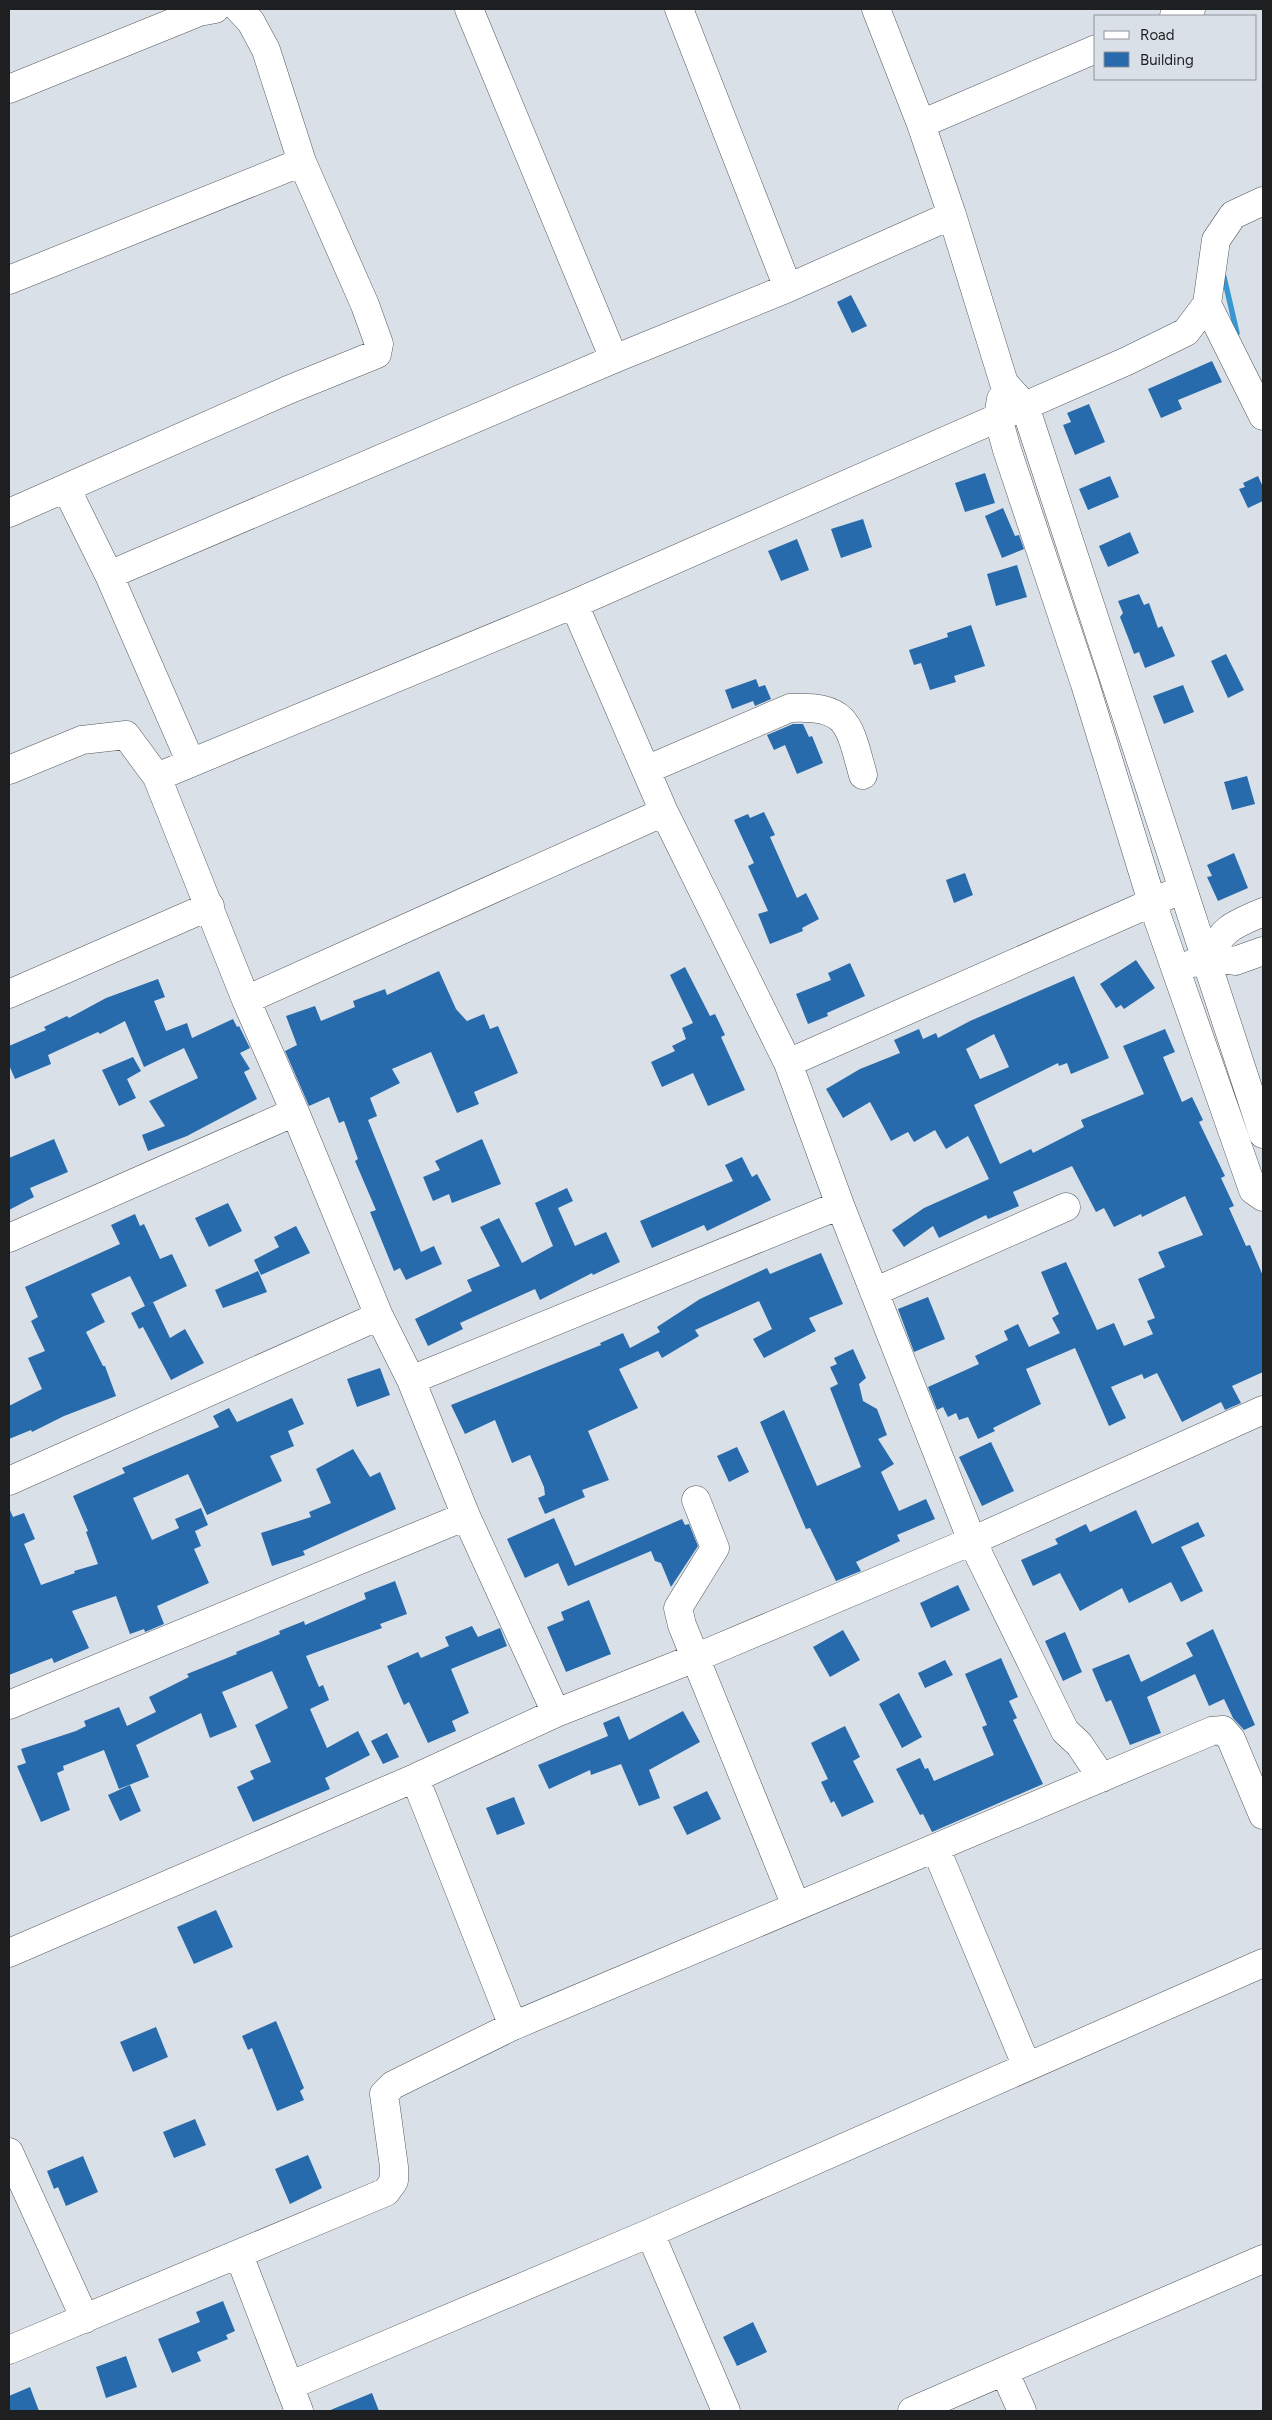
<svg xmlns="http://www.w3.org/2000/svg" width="1272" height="2420" viewBox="0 0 1272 2420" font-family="Figtree,sans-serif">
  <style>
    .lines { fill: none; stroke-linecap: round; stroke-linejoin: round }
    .stream { stroke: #3797d2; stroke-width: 5.5 }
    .building { fill: #276bad; fill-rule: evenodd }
    .minor-casing { stroke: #53595e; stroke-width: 29 }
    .minor { stroke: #fff; stroke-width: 28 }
  </style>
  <rect width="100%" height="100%" fill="#dae0e7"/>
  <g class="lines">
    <path class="stream" d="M1224 277 1237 333"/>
  </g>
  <path class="building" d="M851 295 867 326 852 333 837 302Z
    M1212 361 1222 382 1178 400 1182 409 1161 418 1148 389Z
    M1089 404 1105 442 1075 455 1063 425 1071 422 1067 413Z
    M985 473 995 503 965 512 955 483Z
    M1110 476 1119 497 1088 510 1079 489Z
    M1258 476 1263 487V501L1248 508 1239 489 1245 487 1243 483Z
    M1003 508 1015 536 1019 535 1024 549 1002 558 985 516Z
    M863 519 872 547 841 558 831 529Z
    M1130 532 1139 553 1108 567 1099 546Z
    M797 539 809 570 781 581 768 551Z
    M1017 565 1027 597 996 606 987 574Z
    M1139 594 1144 605 1149 603 1158 628 1162 626 1175 656 1145 668 1139 652 1134 654 1129 640 1120 617 1123 613 1118 601Z
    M971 625 985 666 954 676 956 682 930 690 921 663 914 665 909 650 948 637 947 633Z
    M1226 654 1244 690 1228 698 1211 661Z
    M756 679 759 687 765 685 771 699 755 706 753 701 732 709 725 690Z
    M1183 685 1194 712 1164 724 1153 696Z
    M793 724H803L809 737 812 736 823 763 797 774 785 745 774 750 767 735Z
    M1247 776 1255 804 1232 810 1224 782Z
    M764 812 775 835 770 837 797 898 806 893 819 919 802 928 803 931 770 944 758 914 768 911 748 866 754 863 734 820 748 814 750 818Z
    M1234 853 1248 888 1218 901 1207 877 1212 876 1207 865Z
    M965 873 973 895 954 903 946 880Z
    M1136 960 1155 988 1124 1009 1121 1005 1116 1008 1100 984Z
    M850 963 865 996 827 1013 828 1016 808 1024 796 994 831 980 828 973Z
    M685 967 710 1016 715 1014 725 1035 721 1037 745 1090 708 1106 693 1073 662 1087 651 1062 675 1051 672 1046 686 1039 682 1028 693 1023 670 975Z
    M439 971 456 1009 465 1019 467 1021 484 1014 490 1029 498 1026 518 1073 474 1092 479 1104 457 1113 431 1052 392 1069 400 1083 370 1098 377 1116 368 1120 421 1252 434 1246 442 1264 406 1280 400 1268 394 1271 370 1212 376 1210 355 1161 358 1159 344 1121 339 1123 329 1097 309 1106 285 1051 297 1045 286 1016 315 1006 321 1021 355 1007 353 1001 385 989 387 995Z
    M1074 976 1109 1058 1071 1074 1067 1063 1059 1066 1058 1063 974 1105 1000 1164 1031 1149 1033 1153 1084 1127 1081 1120 1144 1094 1123 1046 1165 1029 1175 1052 1163 1057 1182 1102 1192 1097 1203 1120 1199 1122 1225 1176 1221 1178 1234 1206 1229 1208 1246 1246 1250 1245 1263 1276V1372L1232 1386 1241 1403 1225 1410 1221 1402 1182 1422 1157 1373 1144 1379 1142 1374 1111 1387 1126 1418 1109 1426 1075 1348 1026 1369 1041 1404 993 1428 995 1431 978 1439 968 1417 959 1420 956 1413 948 1417 943 1407 937 1410 928 1387 979 1364 975 1356 1008 1340 1004 1331 1018 1324 1029 1347 1060 1333 1052 1318 1059 1314 1041 1272 1066 1262 1097 1330 1114 1323 1124 1346 1153 1334 1147 1321 1155 1318 1138 1279 1165 1267 1158 1252 1203 1235 1185 1196 1142 1217 1141 1214 1114 1227 1104 1208 1096 1212 1072 1166 1013 1192 1019 1206 988 1219 986 1215 939 1238 933 1226 904 1247 892 1230 924 1208 989 1179 976 1152 968 1136 946 1149 935 1130 914 1142 908 1132 891 1141 870 1102 843 1118 826 1089 860 1069 900 1053 894 1040 919 1029 923 1039 936 1033 938 1038 970 1021ZM994 1034 1009 1067 980 1079 966 1049Z
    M158 979 165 997 154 1001 166 1031 187 1023 192 1038 233 1019 237 1027 239 1026 250 1048 240 1053 250 1069 244 1072 257 1099 187 1136 148 1151 142 1135 165 1126 149 1101 198 1078 184 1048 144 1067 125 1021 100 1034 98 1032 48 1055 51 1064 15 1079 9 1065V1046L46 1030 44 1027 67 1016 69 1018 106 998Z
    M133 1057 141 1071 127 1079 136 1098 119 1106 102 1070Z
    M54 1139 68 1172 30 1188 34 1197 9 1210V1158Z
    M482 1139 501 1184 452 1203 449 1194 433 1201 423 1177 440 1170 435 1161Z
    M742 1157 752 1177 757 1174 771 1200 707 1231 704 1225 652 1248 640 1221 733 1181 725 1165Z
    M567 1188 573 1201 558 1208 575 1246 606 1232 620 1262 593 1275 592 1273 540 1300 535 1289 460 1323 463 1329 428 1346 415 1319 472 1291 467 1280 500 1266 480 1227 499 1218 522 1263 553 1246 535 1203Z
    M228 1203 242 1231 209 1247 195 1218Z
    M135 1214 140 1226 144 1224 160 1259 172 1254 187 1286 145 1306 130 1276 91 1294 105 1322 86 1332 103 1366H105L116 1396 64 1416 32 1432 31 1430 9 1439V1406L42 1389 28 1358 45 1351 31 1321 38 1317 25 1287 120 1244 111 1225Z
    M296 1226 310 1253 261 1275 254 1260 279 1247 274 1237Z
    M821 1253 843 1304 809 1318 816 1331 764 1358 753 1339 772 1329 759 1301 695 1330 699 1336 662 1358 658 1351 619 1369 638 1408 588 1431 609 1480 582 1490 585 1497 545 1514 538 1498 545 1495 544 1487 530 1455 512 1463 495 1420 465 1434 451 1405 601 1345 600 1343 623 1333 630 1348 660 1332 657 1327 700 1299 767 1268 770 1274Z
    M258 1271 267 1292 223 1308 215 1290Z
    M928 1297 945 1339 914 1352 898 1309Z
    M153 1302 170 1338 185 1329 204 1363 171 1380 143 1327 139 1329 131 1313Z
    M853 1349 866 1378 859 1384 863 1401 877 1409 887 1435 878 1439 894 1464 881 1472 899 1511 926 1499 935 1519 897 1535 900 1541 856 1562 861 1571 836 1581 810 1528 806 1529 760 1422 784 1410 817 1486 861 1467 830 1388 838 1384 830 1367 837 1364 834 1358Z
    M380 1368 390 1395 357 1407 347 1379Z
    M292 1398 304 1424 288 1431 294 1446 270 1456 282 1481 207 1515 188 1474 133 1498 152 1540 179 1528 175 1519 201 1508 208 1525 195 1531 201 1546 194 1549 209 1583 157 1606 164 1624 145 1632 144 1629 130 1634 116 1596 72 1611 89 1648 54 1663 52 1658 9 1675V1508L13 1517 24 1513 35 1539 24 1544 41 1585 75 1573 74 1571 98 1564 86 1532 88 1531 73 1496 125 1473 122 1468 219 1427 213 1416 229 1408 237 1422Z
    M991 1442 1014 1491 982 1506 959 1457Z
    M737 1447 749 1472 729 1482 717 1456Z
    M353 1449 370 1477 380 1472 396 1509 303 1551 305 1555 272 1566 261 1533 311 1517 309 1512 331 1503 316 1469Z
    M1136 1510 1152 1544 1198 1522 1205 1536 1181 1547 1203 1591 1181 1602 1171 1582 1129 1603 1122 1588 1080 1611 1060 1573 1033 1586 1021 1560 1058 1544 1055 1539 1086 1524 1090 1532Z
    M554 1518 575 1566 682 1519 685 1525 689 1524 698 1546 671 1587 661 1563 655 1561 651 1551 568 1586 558 1563 525 1578 507 1539Z
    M395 1581 407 1614 380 1624 382 1628 306 1656 319 1687 323 1685 329 1700 310 1709 327 1748 358 1731 370 1755 325 1778 330 1789 253 1822 237 1787 254 1779 250 1771 271 1762 255 1725 288 1708 272 1671 222 1692 237 1727 210 1738 201 1713 136 1745 149 1777 119 1789 104 1750 63 1766 64 1770 57 1773 70 1810 41 1822 17 1766 26 1763 21 1749 76 1731 86 1726 84 1721 119 1707 127 1726 156 1712 149 1697 189 1677 187 1674 237 1654 236 1652 280 1634 279 1631 304 1621 305 1625 366 1599 364 1593Z
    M958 1585 970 1610 931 1628 920 1603Z
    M589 1600 611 1654 566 1672 547 1627 564 1620 561 1612Z
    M472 1626 478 1637 500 1628 507 1646 451 1669 469 1713 452 1721 456 1731 428 1743 409 1702 404 1705 387 1666 418 1652 421 1658 449 1646 445 1637Z
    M1213 1629 1255 1725 1244 1730 1233 1718 1224 1699 1209 1706 1195 1674 1147 1697 1161 1733 1130 1745 1111 1700 1106 1702 1092 1669 1129 1654 1141 1682 1193 1656 1186 1643Z
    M843 1630 860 1660 830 1677 813 1647Z
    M1065 1632 1082 1672 1063 1681 1045 1641Z
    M1001 1658 1018 1697 1009 1701 1017 1718 1013 1720 1043 1784 932 1832 923 1814 920 1815 896 1769 920 1758 925 1769 928 1768 934 1781 994 1755 982 1727 987 1725 965 1674Z
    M945 1660 953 1675 925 1688 918 1673Z
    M899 1693 922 1737 902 1748 879 1704Z
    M683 1711 700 1742 649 1770 660 1798 639 1806 621 1764 591 1775 590 1770 549 1789 538 1765 608 1736 603 1723 619 1716 629 1740Z
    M845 1726 860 1757 853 1761 874 1802 842 1817 834 1801 831 1803 821 1782 828 1779 811 1743Z
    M387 1733 399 1757 383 1764 371 1741Z
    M130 1785 141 1811 120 1821 108 1795Z
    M707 1791 721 1819 687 1835 673 1807Z
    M514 1797 525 1824 497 1835 486 1808Z
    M216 1910 233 1947 194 1964 177 1927Z
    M276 2021 304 2088 300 2091 304 2100 277 2111 252 2048 248 2050 242 2036Z
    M156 2027 168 2057 133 2072 120 2042Z
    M195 2119 206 2145 174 2158 163 2132Z
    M308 2155 322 2188 290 2204 275 2169Z
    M83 2156 98 2192 66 2206 58 2187 54 2189 47 2171Z
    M223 2301 235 2331 226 2335 228 2339 197 2352 201 2361 172 2373 158 2339 200 2322 196 2312Z
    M753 2322 767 2352 737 2366 723 2337Z
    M126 2356 137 2387 106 2398 96 2367Z
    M30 2387 39 2411H9V2396Z
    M372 2393 379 2411H328Z"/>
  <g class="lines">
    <defs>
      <path id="minor" d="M469 9 614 359
        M679 9 788 288
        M876 9 921 124 952 215 1004 383 1025 406 1263 1134
        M1174 16 1191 9
        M9 89 199 12 215 9
        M921 124 1096 49
        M1263 201 1233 215 1216 240 1207 304 1263 416
        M9 280 302 162
        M1001 399 998 417 1007 450 1085 684 1152 902 1253 1190 1263 1197
        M66 488 109 575 191 763
        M9 513 288 390 377 354 379 344 365 305 302 162 266 50 251 22 239 9
        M109 575 614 359 788 288 952 215
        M574 604 664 812 788 1063 840 1205 972 1541 1065 1731 1079 1744 1102 1778
        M9 770 82 740 126 735 157 777 246 1000 295 1112 379 1316 411 1380 466 1516 556 1713
        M646 770 790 708C849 705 849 725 863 775
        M157 777 574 604 1127 361 1186 332 1207 304
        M1207 957C1226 926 1231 926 1263 912
        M1193 963 1207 957 1235 961 1263 951
        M9 994 210 906
        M246 1000 664 812
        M788 1063 1169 895
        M9 1238 295 1112
        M874 1292 1066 1207
        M411 1380 840 1205
        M9 1481 379 1316
        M696 1500 715 1548 678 1608 682 1625 796 1906
        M9 1705 466 1516
        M415 1778 513 2026
        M936 1849 1027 2067
        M9 1953 415 1778 556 1713 695 1658 972 1541 1263 1410
        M9 2152 85 2319
        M650 2233 726 2411
        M239 2255 299 2411
        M9 2350 386 2192 394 2181V2167L384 2094 393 2085 513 2026 1212 1731 1223 1730 1231 1739 1263 1815
        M1005 2373 1022 2411
        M289 2386 650 2233 1263 1963
        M912 2411 1263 2259"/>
    </defs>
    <use href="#minor" class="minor-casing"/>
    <use href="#minor" class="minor"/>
  </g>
  <rect width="1272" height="2420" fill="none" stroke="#1d1f21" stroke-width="20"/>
  <rect x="1094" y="15" width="162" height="65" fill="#dae0e7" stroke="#8e9398"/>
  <rect x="1104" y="31" width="25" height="8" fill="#ffffff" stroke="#8e9398"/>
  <text x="1140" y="40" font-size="15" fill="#1d1f21">Road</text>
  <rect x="1104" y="52" width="25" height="15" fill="#276bad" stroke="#8e9398"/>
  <text x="1140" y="65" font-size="15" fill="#1d1f21">Building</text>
</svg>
